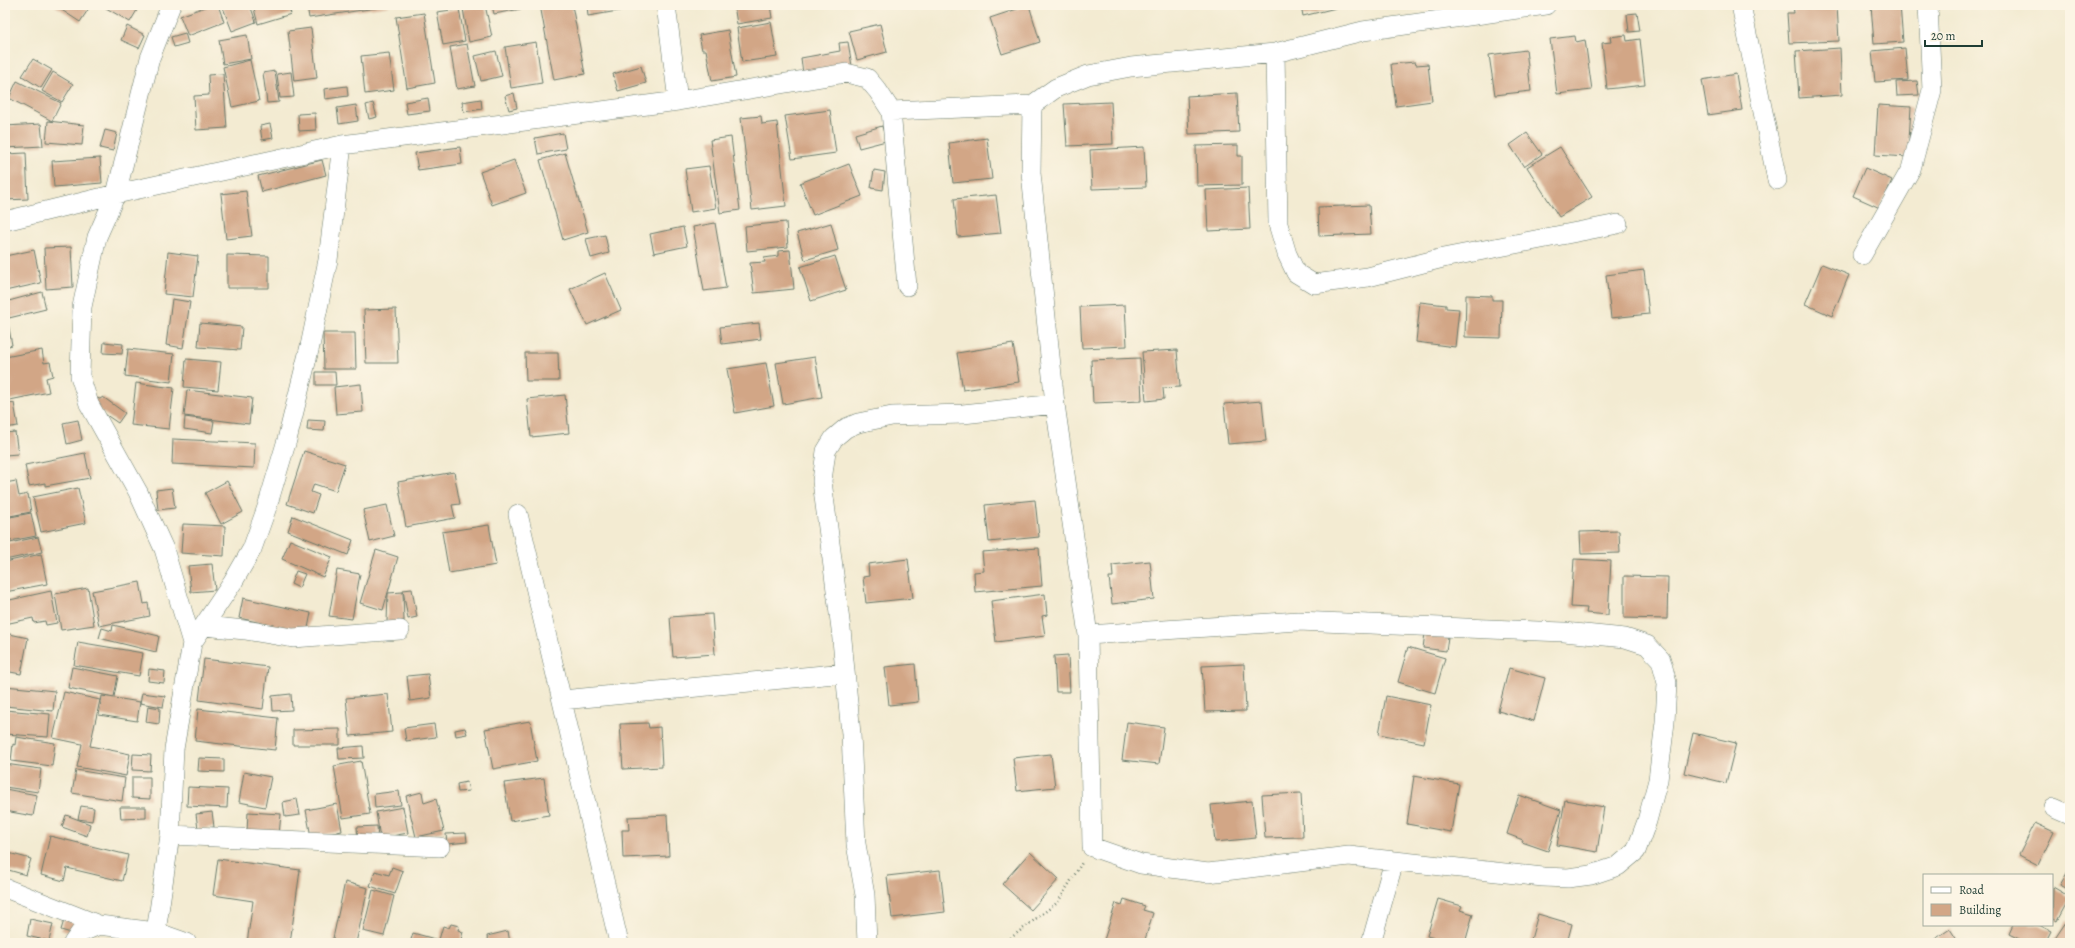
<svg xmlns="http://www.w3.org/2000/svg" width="2075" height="948" viewBox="0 0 2075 948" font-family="Alegreya,serif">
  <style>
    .building { fill: #d2a686 }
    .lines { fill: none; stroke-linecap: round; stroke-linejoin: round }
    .minor-casing { stroke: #697a6b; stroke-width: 20 }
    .path { stroke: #697a6b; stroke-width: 2.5; stroke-dasharray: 1 3; stroke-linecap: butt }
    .minor { stroke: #fff; stroke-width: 19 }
  </style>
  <rect width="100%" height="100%" fill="#fcf5e5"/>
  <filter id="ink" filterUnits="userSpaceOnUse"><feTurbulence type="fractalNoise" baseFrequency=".025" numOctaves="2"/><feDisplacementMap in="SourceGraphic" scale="8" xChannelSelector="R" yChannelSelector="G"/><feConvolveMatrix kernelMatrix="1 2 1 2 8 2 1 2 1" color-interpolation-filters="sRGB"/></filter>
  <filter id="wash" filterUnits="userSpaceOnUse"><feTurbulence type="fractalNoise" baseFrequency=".012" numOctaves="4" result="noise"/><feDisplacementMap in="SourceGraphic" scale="16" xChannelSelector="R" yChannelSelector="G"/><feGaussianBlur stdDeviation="0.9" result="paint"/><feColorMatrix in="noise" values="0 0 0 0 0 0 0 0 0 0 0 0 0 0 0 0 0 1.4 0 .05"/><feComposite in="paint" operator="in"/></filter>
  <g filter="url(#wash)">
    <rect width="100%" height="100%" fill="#f3ebd2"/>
    <g id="blocks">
      <path class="building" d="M54 5H91L80 22Z
        M101 5H140L130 22Z
        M210 5H218L224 22 188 36 180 16Z
        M222 5H250L256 22 232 31Z
        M253 5H288L291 14 258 24Z
        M307 5H389V6L309 18Z
        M485 5 492 37 469 42 463 9Z
        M492 5H530L531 7 494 14Z
        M540 5H572L585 74 554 80Z
        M587 5H624V10L588 16Z
        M734 5H770L772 18 737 24Z
        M1029 5 1040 42 1002 54 990 18Z
        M1301 5H1339L1340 7 1303 16Z
        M1793 5H1837L1839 41 1789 43 1787 13H1794Z
        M1871 5H1900L1903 42 1874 44Z
        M459 9 465 41 443 45 437 12Z
        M424 13 435 83 407 88 396 17Z
        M1637 13 1640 31 1629 32 1627 14Z
        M771 22 777 57 742 62 737 28Z
        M880 24 887 52 857 60 849 31Z
        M127 26 145 35 139 48 121 40Z
        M311 28 317 78 294 81 288 31Z
        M728 30 736 77 712 81 706 50H702L699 35Z
        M185 33 188 43 174 47 171 37Z
        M247 35 251 59 223 64 219 40Z
        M1626 35 1627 41 1640 39 1645 85 1607 89 1602 43 1611 42 1610 37Z
        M1575 36 1576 42 1585 40 1592 90 1557 94 1550 39Z
        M536 42 542 83 511 88 505 47Z
        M848 42 852 66 803 74 801 58 840 51 839 43Z
        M467 44 475 86 457 89 450 47Z
        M1840 48 1842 95 1799 98 1796 51Z
        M1905 48 1908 80 1875 82 1872 51Z
        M1526 50 1531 91 1495 95 1489 55Z
        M496 51 502 76 481 81 475 56Z
        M389 53 394 90 365 94 361 56Z
        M33 59 52 70 41 88 22 76Z
        M250 60 259 101 232 107 223 67Z
        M1415 62 1416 65 1428 64 1432 101 1396 106 1391 64Z
        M641 66 646 83 618 91 613 74Z
        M275 71 279 102 267 103 263 73Z
        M53 72 73 84 62 102 42 91Z
        M291 72 294 97 280 98 277 74Z
        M223 74 227 128 196 130 194 96 209 95 208 75Z
        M1736 74 1742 110 1708 115 1702 80Z
        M17 81 61 103 52 121 9 98Z
        M1917 81 1919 95 1897 96 1896 82Z
        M347 86 348 96 325 99 324 89Z
        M514 93 517 108 509 110 505 96Z
        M1237 93 1239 132 1189 134 1187 96Z
        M428 98 430 111 407 114 405 102Z
        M481 99 482 109 464 112 462 102Z
        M1111 102 1113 144 1067 146 1064 104Z
        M373 103 377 117 369 119 366 105Z
        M356 105 358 121 339 124 337 108Z
        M1878 105 1911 107 1908 157 1875 155Z
        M830 110 836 153 792 159 785 116Z
        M315 113 316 130 299 131 298 114Z
        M761 116 762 124 777 122 786 206 752 210 741 118Z
        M48 121 84 125 82 145 46 142Z
        M41 124 43 146 5 148V126Z
        M270 124 273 138 262 140 260 126Z
        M882 126 886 141 859 148 855 134Z
        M105 130 117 133 113 151 100 148Z
        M563 133 566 149 538 154 535 138Z
        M1527 133 1542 154 1524 167 1510 145Z
        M731 137 740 210 720 213 710 140Z
        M987 138 992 179 953 183 949 143Z
        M1238 145V156H1242V185L1197 186 1196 146Z
        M460 147 462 164 418 170 415 153Z
        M1144 147 1146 187 1092 189 1090 150Z
        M1560 147 1592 197 1559 217 1527 167Z
        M26 153 28 199 5 200V154Z
        M565 153 588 232 563 240 540 160Z
        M100 158 102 183 54 187 52 161Z
        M322 160 326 175 262 192 258 176Z
        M514 160 526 193 492 205 480 172Z
        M849 164 862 196 813 215 800 183Z
        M709 166 716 208 691 212 685 169Z
        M1865 168 1892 180 1880 208 1853 196Z
        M874 170 885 172 883 190 871 188Z
        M1248 188 1250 229 1208 231 1206 190Z
        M246 191 252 236 226 239 221 194Z
        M996 195 1001 233 958 237 954 199Z
        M1369 205 1371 234 1319 236 1318 207Z
        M786 222 788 247 747 251 745 226Z
        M715 223 726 288 704 291 693 227Z
        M831 223 838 250 805 260 797 233Z
        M683 227 687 246 654 253 650 234Z
        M605 235 609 253 591 258 586 239Z
        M71 247 73 287 46 289 44 248Z
        M34 250 41 283 5 291V256Z
        M790 250 794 289 754 293 750 263 765 262 764 258 778 256V251Z
        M168 252 198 256 193 297 164 294Z
        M227 255 269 256V288H227Z
        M835 256 846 290 811 301 800 267Z
        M1822 264 1849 275 1832 316 1805 304Z
        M1644 270 1649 314 1611 318 1606 275Z
        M605 273 621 310 587 325 570 289Z
        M42 292 46 309 9 318 5 302Z
        M1466 295 1492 296V300H1502L1501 338 1465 337Z
        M172 299 190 302 183 348 166 345Z
        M1420 302 1446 305V308L1459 309 1455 347 1416 342Z
        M1125 305 1127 346 1082 348 1080 307Z
        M396 309 398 363H366L364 310Z
        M8 323 12 345 5 347V324Z
        M200 323 242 327 240 350 198 347Z
        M759 323 761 339 722 344 720 327Z
        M323 333H355L356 369H324Z
        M104 342 123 344 122 354 103 353Z
        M1013 344 1019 382 963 390 957 353Z
        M128 349 174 354 171 382 125 376Z
        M42 350 44 363 50 362 53 376 46 378 49 392 5 401V357Z
        M1177 350 1180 387 1163 388 1164 399 1146 401 1142 352Z
        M525 353H558L559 381H526Z
        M815 357 822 397 783 404 776 363Z
        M1140 358 1142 401 1093 403 1091 360Z
        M186 359 221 362 218 390 184 387Z
        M766 363 774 406 735 413 727 369Z
        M316 372H335L336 385H316Z
        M136 383 174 388 169 429 131 425Z
        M361 384 363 412 336 414 334 387Z
        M187 390 252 398 249 424 184 416Z
        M565 395 569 433 531 437 527 399Z
        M92 397 100 399 103 397 125 413 118 423 93 406Z
        M1262 401 1266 441 1228 444 1224 404Z
        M14 403 18 426 5 428V405Z
        M185 417 214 421 212 433 184 429Z
        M78 420 82 440 67 444 63 423Z
        M308 420 325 421 324 431 307 430Z
        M15 432 18 454 5 455V433Z
        M173 439 255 443 254 468 172 464Z
        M304 451 345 464 336 491 314 484 311 492 319 495 313 513 287 504Z
        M85 453 90 478 45 486V483L29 486 25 465Z
        M454 472 460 504 452 505 455 518 406 527 398 482Z
        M16 481 19 496 28 494 31 512 5 517V483Z
        M227 481 243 512 221 524 205 493Z
        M78 488 86 523 41 532 33 497Z
        M172 488 175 508 158 510 156 490Z
        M1035 500 1039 537 989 542 985 505Z
        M387 505 394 536 370 542 363 510Z
        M31 513 36 536 5 542V518Z
        M293 516 353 540 348 555 288 531Z
        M183 524 225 526 224 556 181 553Z
        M489 525 496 565 449 573 442 532Z
        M1619 531 1620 553 1581 554 1580 532Z
        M38 537 42 552 5 560V544Z
        M290 540 332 557 323 577 282 559Z
        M1039 548 1042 586 975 592 974 572 984 571 982 552Z
        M376 550 398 557 383 610 360 603Z
        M41 554 47 584 5 592V562Z
        M908 559 913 598 866 603 863 577 869 576 868 564Z
        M1574 559 1611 561 1608 615 1586 613 1587 608 1571 607Z
        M1150 561 1154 599 1112 604 1109 577H1113L1112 565Z
        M212 564 215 590 191 592 188 566Z
        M337 570 360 574 352 619 329 616Z
        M296 571 305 574 299 588 291 584Z
        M1624 576 1668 577 1667 619 1624 618Z
        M140 582 144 604 148 603 150 616 99 626 92 591Z
        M88 588 94 625 61 630 55 594Z
        M412 589 417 617 408 619 403 590Z
        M51 591 57 623 46 625 45 621 34 623 33 618 5 624V601Z
        M403 592 404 621 387 622 388 593Z
        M1045 594 1047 615 1042 616 1045 636 996 642 991 601Z
        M243 598 311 613 307 633 239 618Z
        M712 614 715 654 673 657 670 617Z
        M113 625 159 636 156 652 99 638 102 628 112 631Z
        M5 633 28 638 21 674 5 671Z
        M1425 633 1448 637 1446 651 1423 648Z
        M78 642 143 653 139 676 74 665Z
        M1408 647 1445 658 1435 693 1398 682Z
        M1068 655 1070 692H1056L1054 656Z
        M204 659 268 667 263 709 199 700Z
        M915 664 918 702 889 705 885 667Z
        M1244 664 1246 711 1205 712 1202 666Z
        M72 667 118 676 114 697 68 688Z
        M1509 668 1545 678 1534 721 1498 711Z
        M149 669 165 671 164 683 148 681Z
        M428 674 431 698 410 701 407 676Z
        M5 686 55 691 53 711 5 706Z
        M64 692 100 700 90 746 130 754 126 776 77 767 82 744 53 738Z
        M142 693 165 696 163 707 140 703Z
        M291 694 292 710 273 711 272 696Z
        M388 694 392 732 350 736 346 698Z
        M102 696 140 702 137 721 99 715Z
        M1386 696 1431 705 1424 743 1379 734Z
        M148 706 160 708 159 724 146 722Z
        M198 709 278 718 275 750 195 741Z
        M5 710 50 714 48 737 5 734Z
        M530 721 537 761 493 769 485 729Z
        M1127 722 1164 727 1159 764 1122 760Z
        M648 723 649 728 660 727 662 767 623 769 620 724Z
        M434 724 436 737 406 741 404 728Z
        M465 728 467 734 456 736 455 730Z
        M340 729V745H293V730Z
        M1693 733 1736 743 1726 783 1684 773Z
        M16 737 55 743 52 766 11 761 13 744 15 745Z
        M363 746 364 758 339 759 338 748Z
        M133 754 151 755 150 771 132 770Z
        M1051 754 1055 787 1017 791 1013 758Z
        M199 758 224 759V772L198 771Z
        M361 761 370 814 343 818 334 766Z
        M5 764 41 769 38 792 5 787Z
        M76 770 125 778 122 801 72 793Z
        M244 772 271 777 265 807 239 802Z
        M1414 776 1459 784 1451 832 1407 824Z
        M132 777H150V799L132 798Z
        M544 778 549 815 510 821 504 783Z
        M467 782 469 791 458 792 457 784Z
        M188 787 228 789 227 808 187 806Z
        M5 789 37 795 33 816 5 811Z
        M399 791 401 805 375 808 374 794Z
        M422 792 424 803 436 799 444 831 416 837 406 796Z
        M1301 793 1303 837 1265 838 1262 795Z
        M1519 795 1561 810 1548 851 1522 842 1523 840 1507 834Z
        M297 799 300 815 285 817 283 802Z
        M1565 800 1604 807 1597 852 1557 845Z
        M1252 801 1256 838 1215 842 1211 805Z
        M337 804 342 831 311 837 306 810Z
        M81 806 94 808 92 821 78 819Z
        M120 807H146V818L121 819Z
        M403 807 408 833 380 838 376 812Z
        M212 812 214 827 198 829 196 814Z
        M248 812 281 814 279 835 247 832Z
        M66 815 90 824 87 836 62 827Z
        M667 815 669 856 623 858 622 830H629L628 817Z
        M2035 823 2054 832 2038 865 2019 855Z
        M377 826 378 839 358 841 357 827Z
        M466 833 467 842 447 844 446 834Z
        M50 836 128 855 122 881 67 868 64 881 41 875Z
        M5 852 31 859 26 875 5 869Z
        M1030 852 1059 879 1031 910 1002 884Z
        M218 859 300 870 290 943H247L253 901 213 895Z
        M392 867 403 871 395 894 370 886 375 871 389 875Z
        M2070 868V890L2060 885Z
        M940 870 945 912 892 918 887 876Z
        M345 882 368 888 356 943H332Z
        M2053 887 2070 897 2057 921 2052 918Z
        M373 890 394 896 384 936 363 931Z
        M1124 899 1145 906 1143 910 1153 913 1144 943H1103L1116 903 1122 905Z
        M1438 899 1462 906 1460 910 1473 914 1465 943H1452L1427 936Z
        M1538 914 1572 924 1567 943H1530Z
        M65 917 76 921 71 933 61 930Z
        M30 919 53 924 49 941 27 936Z
        M2066 922 2070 924V943H2052Z
        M451 924 459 926 458 930 463 932 460 943H438L443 926 449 928Z
        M2013 925H2039L2051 931 2045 943H2027L2009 934Z
        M1950 929 1957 940 1952 943H1929Z
        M508 931 510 943H488L487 936Z
        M413 933 435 939 434 943H410Z"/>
    </g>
  </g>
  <g filter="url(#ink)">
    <use href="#blocks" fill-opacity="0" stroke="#697a6b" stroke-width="1"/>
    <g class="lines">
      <defs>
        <path id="minor" d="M666 5 678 101
          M1741 5 1777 180
          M1275 53 1278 224 1287 254 1296 273 1314 284 1368 277 1443 258 1618 224
          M891 111 1032 105
          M5 221 116 194 342 145 678 101 846 73 867 78 878 91 891 111 907 286
          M1862 255 1911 169 1932 90 1928 5
          M518 514 619 943
          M204 626 245 630 293 638 400 630
          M1088 635 1298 621 1564 632 1625 638 1647 645 1661 660 1667 683 1665 722 1658 780 1647 821 1636 851 1618 866 1591 875 1568 878 1543 877 1349 856 1208 873 1141 864 1092 847 1088 635 1055 404 1031 173 1032 105 1056 88 1088 75 1131 67 1275 53 1363 31 1546 5
          M192 643 233 582 252 549 267 507 287 440 310 346 328 260 342 145
          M562 700 845 673
          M2054 808 2070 815
          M170 835 440 847
          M5 888 99 925 156 932 187 943
          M156 932 170 835 174 749 192 643 164 549 138 492 89 404 80 376 82 307 97 237 116 194 150 58 171 5
          M73 943 80 933 99 925
          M867 943 865 895 856 844 851 734 841 629 822 481 826 451 834 438 846 428 858 423 892 416 963 414 1055 404
          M1371 943 1394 861"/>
      </defs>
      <use href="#minor" class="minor-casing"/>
      <path class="path" d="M1004 943 1058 902 1083 861"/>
      <use href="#minor" class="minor"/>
    </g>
  </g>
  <rect width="2075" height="948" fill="none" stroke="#fcf5e5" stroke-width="20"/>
  <rect x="1923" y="874" width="130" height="52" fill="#fcf5e5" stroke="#a4ab9e"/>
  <rect x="1931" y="887" width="20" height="6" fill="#ffffff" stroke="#a4ab9e"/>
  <text x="1959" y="894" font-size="12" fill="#1f3d34">Road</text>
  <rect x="1931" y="904" width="20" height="12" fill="#d2a686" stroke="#a4ab9e"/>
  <text x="1959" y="914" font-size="12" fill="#1f3d34">Building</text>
  <path d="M1925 40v6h57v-6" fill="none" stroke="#1f3d34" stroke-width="2"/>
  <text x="1931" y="40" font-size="12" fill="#1f3d34" stroke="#fcf5e5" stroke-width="3" paint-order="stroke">20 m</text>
</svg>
